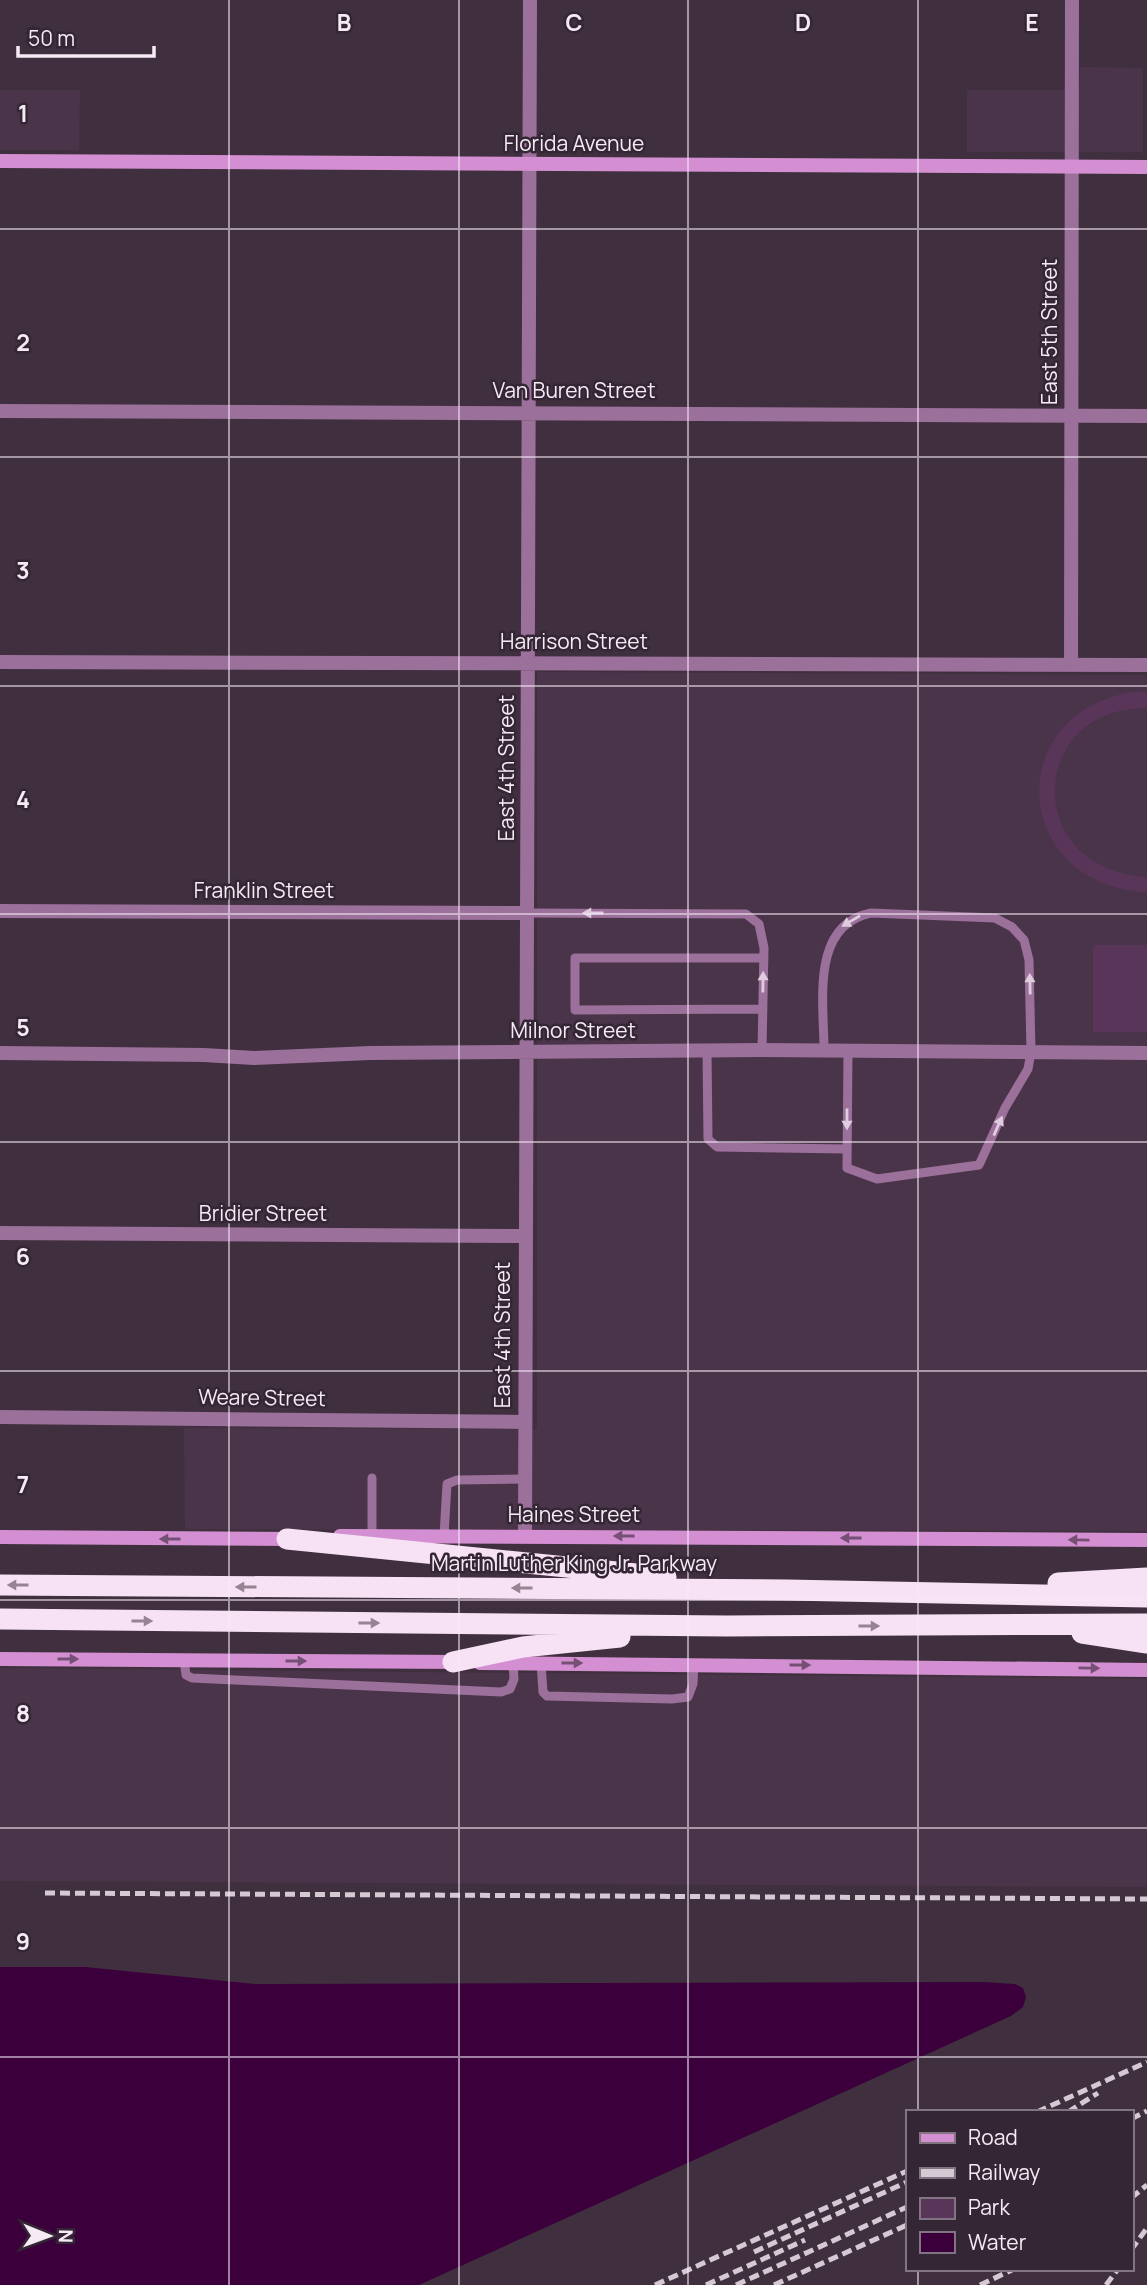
<svg xmlns="http://www.w3.org/2000/svg" width="1147" height="2285" viewBox="0 0 1147 2285" font-family="Manrope,sans-serif">
  <style>
    .built { fill: #4a3449 }
    .green { fill: #593659 }
    .water { fill: #3b003c }
    .lines { fill: none; stroke-linecap: round; stroke-linejoin: round }
    .lane { stroke: #9b709a; stroke-width: 9 }
    .street { stroke: #9b709a; stroke-width: 14 }
    .secondary { stroke: #d48fd2; stroke-width: 14 }
    .highway { stroke: #f7e1f5; stroke-width: 21 }
    .rail { stroke: #d5c9d4; stroke-width: 5; stroke-dasharray: 10 5; stroke-linecap: butt }
    .oneway { fill: #dfccde }
    .oneway2 { fill: #755074 }
    .oneway3 { fill: #968495 }
    .grid { fill: none; stroke: #f6ebf5; stroke-width: 2; stroke-opacity: 0.55 }
    .labels { text-anchor: middle; stroke-width: 5; stroke-linejoin: round; paint-order: stroke }
    .street-label { font-size: 21px; fill: #f6ebf5; stroke: #352635 }
    .grid-label { font-size: 23px; text-anchor: middle; font-weight: bold; fill: #f6ebf5; stroke: #352635; stroke-width: 5; stroke-linejoin: round; paint-order: stroke }
  </style>
  <rect width="100%" height="100%" fill="#40303f"/>
  <path class="built" d="M1080 67 1143 68V152H967V90H1079Z
    M0 90H80L79 150H0Z
    M537 672 1147 675V1531L185 1529 184 1428 537 1429Z
    M0 1668 1147 1679V1887L0 1881Z"/>
  <path class="green" d="M1133 692H1147V708C1028 707 1020 869 1147 877V892C1010 885 1002 712 1133 692Z
    M1093 945H1147V1032H1093Z"/>
  <path class="water" d="M0 1967H85L255 1984 984 1982 1015 1984 1023 1988 1026 1997 1023 2007 1011 2016 419 2285H0Z"/>
  <g class="lines">
    <path class="lane" d="M527 913 746 914 759 924 764 948 762 1050
      M763 1009 575 1010V958H764
      M824 1050C824 1003 810 925 871 913L995 918 1012 927 1024 940 1029 960 1031 1052 1028 1069 1005 1108 979 1165 877 1179 847 1168 848 1051
      M707 1051 708 1139 717 1147 847 1149
      M372 1478V1536
      M444 1536 447 1484 457 1480 525 1479
      M184 1660 186 1675 192 1678 501 1692 510 1689 514 1679 513 1663
      M541 1663 543 1692 547 1696 672 1699 688 1697 693 1684 694 1664"/>
    <path class="street" d="M0 411 1147 416
      M0 662 1147 665
      M1071 665 1072 0
      M0 911 527 913
      M0 1053 204 1055 254 1058 370 1053 762 1050 1147 1053
      M0 1233 525 1236
      M0 1417 524 1422
      M525 1535 530 0"/>
    <path class="secondary" d="M0 161 1147 167
      M340 1536 1147 1540
      M0 1537 295 1539
      M0 1659 460 1662
      M480 1663 1147 1670"/>
    <path class="highway" d="M287 1539 666 1577
      M1058 1583 1147 1578
      M0 1585 787 1590 1147 1597
      M0 1619 727 1626 1147 1624
      M1082 1633 1147 1643
      M453 1662 523 1647 620 1637"/>
    <path class="rail" d="M45 1893 1147 1899
      M1037 2112 1147 2062
      M1068 2112 1098 2093
      M1131 2119 1147 2111
      M1131 2198 1147 2185
      M1131 2250 1147 2228
      M754 2252 907 2182
      M655 2285 907 2171
      M706 2285 805 2240
      M736 2285 907 2207
      M774 2285 907 2225
      M980 2285 1014 2269
      M1106 2285 1118 2269"/>
  </g>
  <defs><path id="oneway-solid" d="M-6-.8H1V-3.2L6.5 0L1 3.2V.8H-6Z" transform="scale(1.75)"/></defs>
  <g class="oneway">
    <use href="#oneway-solid" transform="translate(593 913) rotate(-180)"/>
    <use href="#oneway-solid" transform="translate(851 921) rotate(150)"/>
    <use href="#oneway-solid" transform="translate(763 982) rotate(-89)"/>
    <use href="#oneway-solid" transform="translate(1030 984) rotate(-91)"/>
    <use href="#oneway-solid" transform="translate(847 1119) rotate(90)"/>
    <use href="#oneway-solid" transform="translate(998 1126) rotate(-66)"/>
  </g>
  <g class="oneway2">
    <use href="#oneway-solid" transform="translate(624 1536) rotate(-180)"/>
    <use href="#oneway-solid" transform="translate(851 1538) rotate(-180)"/>
    <use href="#oneway-solid" transform="translate(170 1539) rotate(-180)"/>
    <use href="#oneway-solid" transform="translate(1079 1540) rotate(-179)"/>
    <use href="#oneway-solid" transform="translate(68 1659)"/>
    <use href="#oneway-solid" transform="translate(296 1661)"/>
    <use href="#oneway-solid" transform="translate(572 1663)"/>
    <use href="#oneway-solid" transform="translate(800 1665)"/>
    <use href="#oneway-solid" transform="translate(1089 1668) rotate(1)"/>
  </g>
  <g class="oneway3">
    <use href="#oneway-solid" transform="translate(18 1585) rotate(-180)"/>
    <use href="#oneway-solid" transform="translate(246 1587) rotate(-180)"/>
    <use href="#oneway-solid" transform="translate(522 1588) rotate(-180)"/>
    <use href="#oneway-solid" transform="translate(142 1621)"/>
    <use href="#oneway-solid" transform="translate(369 1623)"/>
    <use href="#oneway-solid" transform="translate(869 1626)"/>
  </g>
  <path class="grid" d="M229 0V2285M459 0V2285M688 0V2285M918 0V2112M0 229H1147M0 457H1147M0 686H1147M0 914H1147M0 1142H1147M0 1371H1147M0 1600H1147M0 1828H1147M0 2057H1147M918 2269V2285"/>
  <g class="labels">
    <g class="street-label">
      <text x="574" y="151">Florida Avenue</text>
      <text transform="translate(1050 332) rotate(-90)" y="7">East 5th Street</text>
      <text x="574" y="398">Van Buren Street</text>
      <text x="574" y="649">Harrison Street</text>
      <text transform="translate(507 768) rotate(-90)" y="7">East 4th Street</text>
      <text x="264" y="898">Franklin Street</text>
      <text x="573" y="1038">Milnor Street</text>
      <text x="263" y="1221">Bridier Street</text>
      <text transform="translate(503 1335) rotate(-90)" y="7">East 4th Street</text>
      <text transform="translate(262 1398) rotate(1)" y="7">Weare Street</text>
      <text x="574" y="1522">Haines Street</text>
      <text x="574" y="1571">Martin Luther King Jr. Parkway</text>
    </g>
  </g>
  <g class="grid-label">
    <text x="344" y="31">B</text>
    <text x="574" y="31">C</text>
    <text x="803" y="31">D</text>
    <text x="1032" y="31">E</text>
    <text x="23" y="122">1</text>
    <text x="23" y="351">2</text>
    <text x="23" y="579">3</text>
    <text x="23" y="808">4</text>
    <text x="23" y="1036">5</text>
    <text x="23" y="1265">6</text>
    <text x="23" y="1493">7</text>
    <text x="23" y="1722">8</text>
    <text x="23" y="1950">9</text>
  </g>
  <rect x="906" y="2110" width="228" height="161" fill="#352635" stroke="#827582" stroke-width="2"/>
  <rect x="920" y="2133" width="35" height="10" fill="#d48fd2" stroke="#827582" stroke-width="2"/>
  <text x="968" y="2145" font-size="21" fill="#f6ebf5">Road</text>
  <rect x="920" y="2168" width="35" height="10" fill="#d5c9d4" stroke="#827582" stroke-width="2"/>
  <text x="968" y="2180" font-size="21" fill="#f6ebf5">Railway</text>
  <rect x="920" y="2198" width="35" height="21" fill="#593659" stroke="#827582" stroke-width="2"/>
  <text x="968" y="2215" font-size="21" fill="#f6ebf5">Park</text>
  <rect x="920" y="2232" width="35" height="21" fill="#3b003c" stroke="#827582" stroke-width="2"/>
  <text x="968" y="2250" font-size="21" fill="#f6ebf5">Water</text>
  <g transform="translate(49 2236) rotate(91)" stroke="#352635" stroke-width="5" paint-order="stroke">
  <path d="M0-5L12 26L0 18L-12 26Z" fill="#f6ebf5"/>
  <text y="-10" font-size="19" font-weight="bold" text-anchor="middle" fill="#f6ebf5">N</text>
  </g>
  <path d="M18 46v10h136v-10" fill="none" stroke="#f6ebf5" stroke-width="3.5"/>
  <text x="28" y="46" font-size="21" fill="#f6ebf5" stroke="#352635" stroke-width="5" paint-order="stroke">50 m</text>
</svg>
